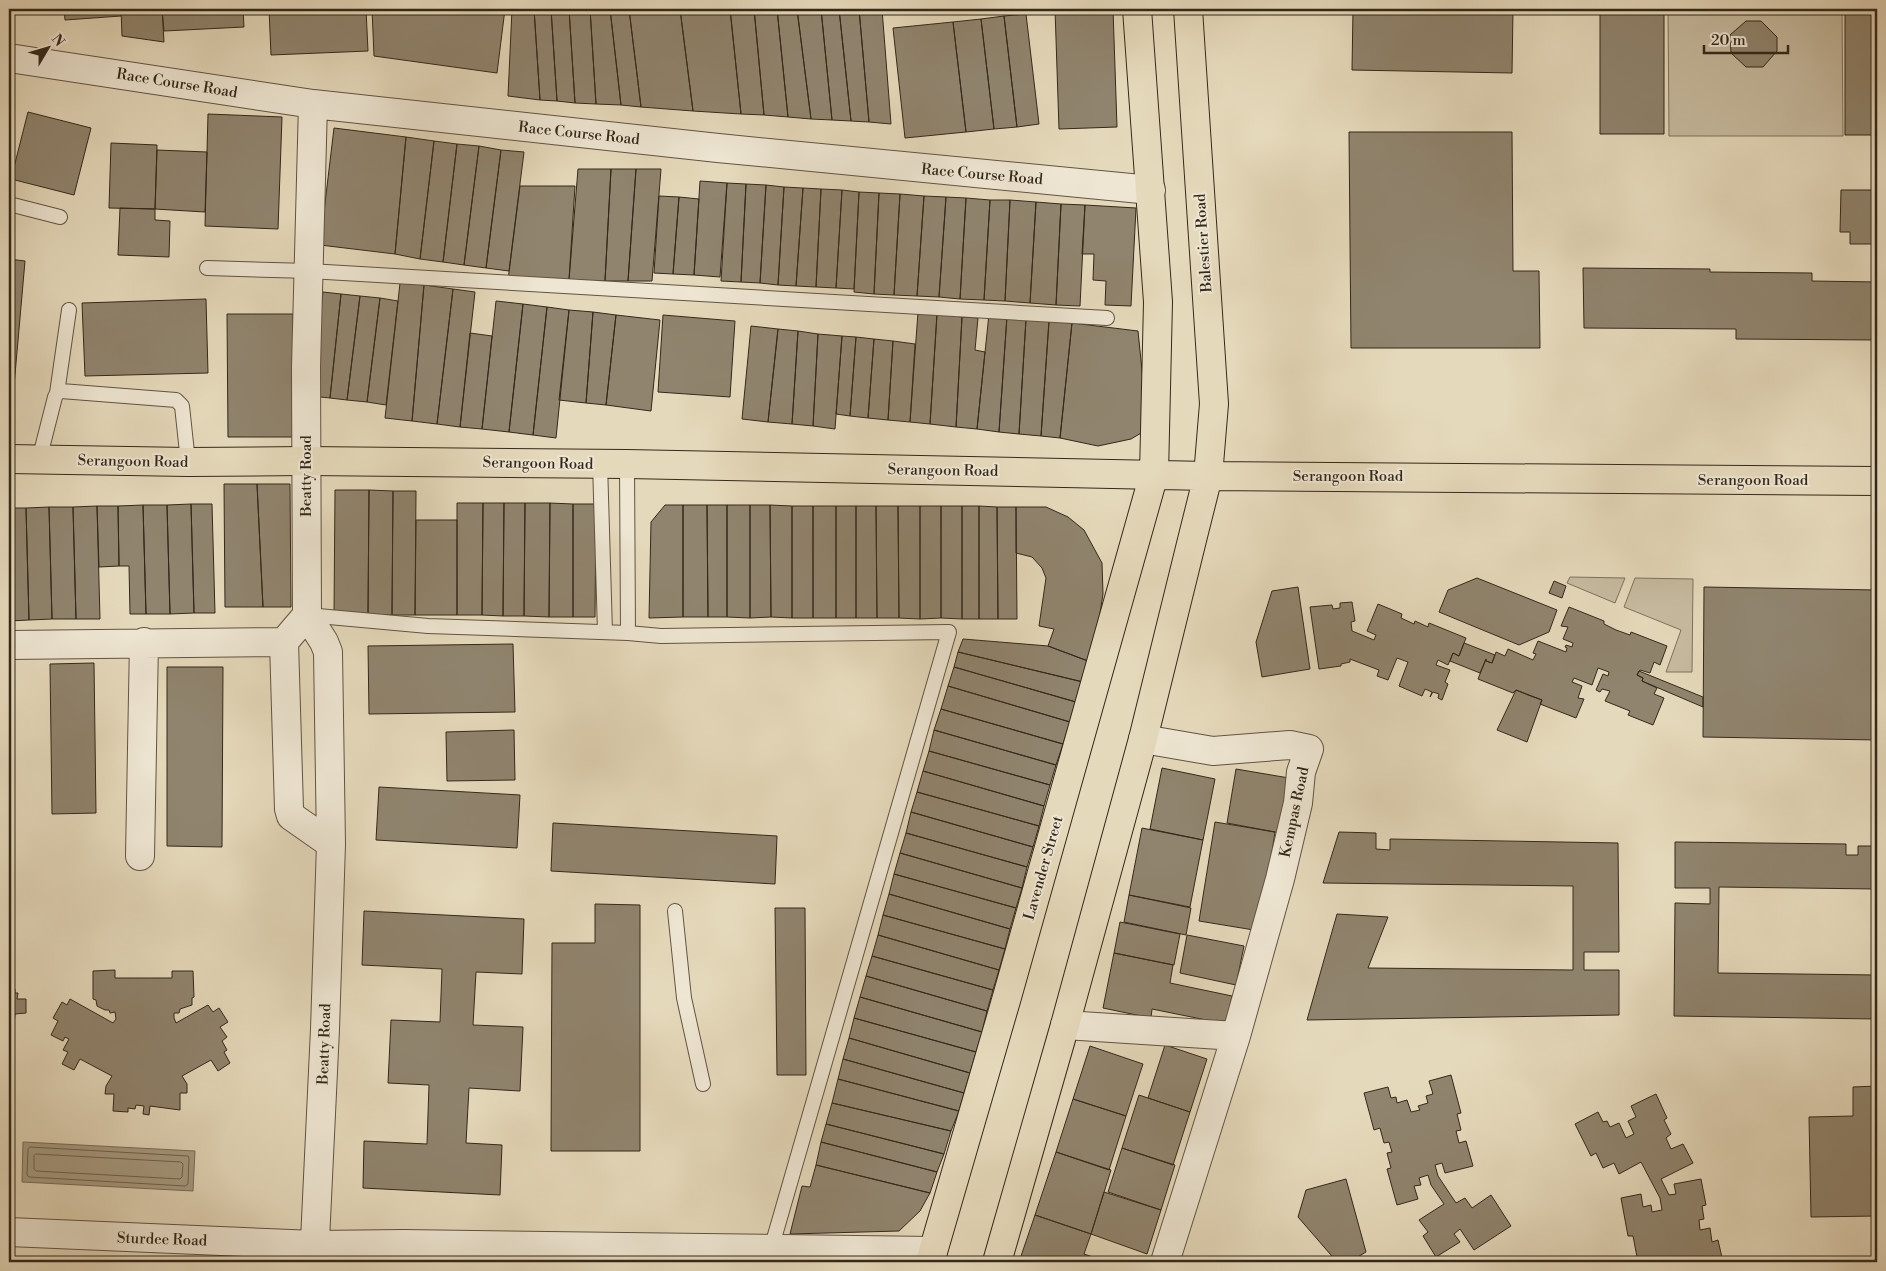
<svg xmlns="http://www.w3.org/2000/svg" width="1886" height="1271" viewBox="0 0 1886 1271" font-family="'Libre Bodoni',serif">
  <style>
    .green { fill: #c7bba0; stroke: #7d725d }
    .water { fill: #a89d84; stroke: #796e5a }
    .lines { fill: none; stroke-linecap: round; stroke-linejoin: round }
    .shore { stroke: #6e624f; stroke-width: 1 }
    .building { fill: #90846e; stroke: #33281a }
    .service-casing { stroke: #605442; stroke-width: 16 }
    .minor-casing { stroke: #605442; stroke-width: 30 }
    .primary-casing { stroke: #33281a; stroke-width: 30 }
    .service { stroke: #eee6d3; stroke-width: 14 }
    .minor { stroke: #eee6d3; stroke-width: 28 }
    .primary { stroke: #e5d9bb; stroke-width: 28 }
    .labels { text-anchor: middle; stroke-width: 4; stroke-linejoin: round; paint-order: stroke }
    .street-label { font-size: 15px; fill: #33281a; stroke: #eee6d3 }
  </style>
  <rect width="100%" height="100%" fill="#e5d9bb"/>
  <filter id="stains"><feTurbulence type="fractalNoise" baseFrequency=".004" numOctaves="4"/><feColorMatrix values="0 0 0 0 .2 0 0 0 0 .09 0 0 0 0 .02 0 0 0 .5 -.17"/></filter>
  <radialGradient id="worn" r=".72"><stop offset=".6" stop-color="#630" stop-opacity="0"/><stop offset="1" stop-color="#630" stop-opacity=".3"/></radialGradient>
  <path class="green" d="M1668 9H1842L1843 136H1669Z
    M1570 577 1625 578 1615 603 1567 583Z
    M1635 578 1693 579 1692 672H1666L1681 630 1624 607Z"/>
  <path class="water" d="M23 1142 195 1151 193 1191 22 1182Z"/>
  <g class="lines">
    <path class="shore" d="M30 1147 188 1156 189 1158 188 1184 185 1186 29 1177 27 1175 28 1150Z
      M36 1154 181 1162 183 1164 182 1177 180 1179 36 1171 34 1169V1156Z"/>
  </g>
  <path class="building" d="M64 9H121V16L65 20Z
    M121 9H162L164 42 122 36Z
    M162 9H243L244 27 164 31Z
    M269 9H366L368 51 271 55Z
    M372 9H505L497 73 374 56Z
    M512 9H534L540 100 508 96Z
    M534 9H551L557 101 540 100Z
    M551 9H569L575 103 557 101Z
    M569 9H590L596 104 575 103Z
    M590 9H610L621 105 596 104Z
    M610 9H629L641 107 621 105Z
    M629 9H680L693 111 641 107Z
    M680 9H730L741 114 693 111Z
    M730 9H754L764 115 741 114Z
    M754 9H777L788 117 764 115Z
    M777 9H797L811 119 788 117Z
    M797 9H821L832 120 811 119Z
    M821 9H839L851 121 832 120Z
    M839 9H859L869 122 851 121Z
    M859 9H882L891 124 869 122Z
    M1055 9H1113L1117 127 1059 129Z
    M1353 9H1432V14H1444V9H1513L1512 73 1352 70Z
    M1600 9H1664V134H1600Z
    M1845 9H1877V135H1845Z
    M1026 14 1039 124 1017 127 1004 16Z
    M1004 16 1017 127 994 129 981 19Z
    M981 19 994 129 966 132 953 22Z
    M1746 21H1761L1777 37V51L1763 67H1746L1731 53 1730 35Z
    M953 22 966 132 905 138 893 28Z
    M28 112 91 128 74 195 11 179Z
    M208 114 282 117 278 229 205 226Z
    M334 128 406 137 395 254 320 245Z
    M1349 132H1512L1513 271H1539L1540 348H1351Z
    M406 137 434 141 420 259 395 254Z
    M434 141 457 144 443 262 420 259Z
    M111 143 157 145 155 209 109 208Z
    M457 144 479 146 464 265 443 262Z
    M479 146 501 150 486 268 464 265Z
    M157 150 207 152 205 212 155 209Z
    M501 150 524 152 509 271 486 268Z
    M578 169H611L605 281 569 280Z
    M611 169H636L628 281H605Z
    M636 169H661L652 281H628Z
    M700 181 727 183 720 277 694 275Z
    M727 183 746 184 741 282 721 281Z
    M746 184 766 185 760 283 741 282Z
    M766 185 784 187 778 285 760 283Z
    M520 186H575L569 280H508Z
    M784 187 803 188 796 286 778 285Z
    M803 188 821 189 816 287 796 286Z
    M821 189 842 190 836 288 816 287Z
    M842 190 859 192 854 289 836 288Z
    M1841 190H1877V244H1850V232H1840Z
    M859 192 879 193 874 294 854 292Z
    M879 193 900 194 894 295 874 294Z
    M900 194 924 196 917 296 894 295Z
    M659 196 679 197 673 274 654 273Z
    M924 196 946 197 939 297 917 296Z
    M679 197 699 199 694 275 673 274Z
    M946 197 966 198 960 299 939 297Z
    M966 198 990 200 984 300 960 299Z
    M990 200H1010L1005 301 984 300Z
    M1010 200 1036 202 1030 303 1005 301Z
    M1036 202 1061 204 1056 305 1030 303Z
    M1061 204 1085 205 1080 306 1056 305Z
    M1085 205 1136 208 1131 306 1105 305 1106 281 1093 280 1094 254H1082Z
    M120 208 155 209V220L170 221 169 257 118 255Z
    M9 259 25 261 14 386 9 385Z
    M1583 268 1710 269V272L1812 273V281L1877 282V340L1736 339V329L1584 328Z
    M400 283 424 285 412 421 385 418Z
    M424 285 453 289 437 424 412 421Z
    M453 289 475 292 460 427 437 424Z
    M323 292 341 294 330 398 311 396Z
    M341 294 360 296 347 400 330 398Z
    M360 296 380 298 367 402 347 400Z
    M380 298 398 301 386 405 367 402Z
    M206 299 208 373 85 376 82 303Z
    M496 301 523 304 509 432 482 429Z
    M523 304 547 307 533 435 509 432Z
    M547 307 569 310 556 438 533 435Z
    M569 310 593 312 586 403 559 400Z
    M593 312 616 315 606 405 586 403Z
    M918 312 937 314 930 424 910 422Z
    M227 314H293L294 437H228Z
    M937 314 962 317 956 427 930 424Z
    M989 314 1007 316 999 432 977 429Z
    M616 315 660 320 651 411 606 405Z
    M663 315 735 321 730 397 658 392Z
    M1007 316 1026 319 1019 434 999 432Z
    M962 317 978 318 975 350 985 352 977 429 956 427Z
    M1026 319 1049 321 1041 436 1019 434Z
    M1049 321 1072 323 1060 438 1041 436Z
    M1072 323 1138 331 1148 429 1131 439 1098 446 1060 438Z
    M751 326 778 329 768 422 742 419Z
    M778 329 798 331 792 424 768 422Z
    M798 331 818 334 813 426 792 424Z
    M470 333 492 336 482 429 460 427Z
    M818 334 842 336 835 429 813 426Z
    M842 336 856 337 850 416 836 414Z
    M856 337 874 339 868 418 850 416Z
    M874 339 893 341 888 420 868 418Z
    M893 341 915 344 910 422 888 420Z
    M224 484H257L263 607H225Z
    M257 484H290L291 607H263Z
    M335 490H369L368 615 334 614Z
    M369 490 393 491 392 615H368Z
    M393 491H416L415 615H392Z
    M457 503H483L482 615H457Z
    M483 503H504L503 616 482 615Z
    M504 503H525L524 616H503Z
    M525 503H550L549 617 524 616Z
    M550 503 573 504V617H549Z
    M191 504 194 613 170 614 167 505Z
    M191 504H212L215 613H194Z
    M573 504H596L595 617H573Z
    M143 505 146 614H130L129 566H119L118 506Z
    M143 505H167L170 614H146Z
    M665 505H683V617L649 618 651 522Z
    M683 505H707L708 617H683Z
    M707 505H727V617H708Z
    M727 505H750V618L727 617Z
    M750 505H770L771 617 750 618Z
    M770 505 792 506V618L771 617Z
    M97 506H118L119 566 99 567Z
    M97 506 100 619H76L73 507Z
    M792 506H813V618H792Z
    M813 506H836V618H813Z
    M836 506H856V618H836Z
    M856 506H876L877 618H856Z
    M876 506H898L899 618H877Z
    M898 506H920V619L899 618Z
    M920 506H941V618L920 619Z
    M941 506H962V619L941 618Z
    M962 506H979V619H962Z
    M979 506 997 507 998 619H979Z
    M49 507H73L76 619H52Z
    M49 507 52 619 29 620 26 508Z
    M997 507H1016L1017 619H998Z
    M1016 507H1046L1068 517 1084 530 1102 563 1103 594 1099 620 1088 661 1048 646 1054 629 1039 626 1046 578 1042 568 1032 557 1016 553Z
    M9 508H26L29 620 9 621Z
    M416 520H457V615H415Z
    M1477 578 1557 610 1549 632 1519 645 1439 612 1448 590Z
    M1554 581 1566 586 1562 598 1549 593Z
    M1298 587 1310 669 1262 677 1256 642 1272 591Z
    M1704 587 1877 590V740L1703 737Z
    M1352 602 1355 621 1351 622 1352 631 1374 640 1376 635 1367 631 1378 604 1402 614 1401 618 1414 624 1415 621 1428 627 1429 623 1466 638 1459 656 1453 653 1448 665 1438 660 1436 665 1450 670 1445 682 1448 684 1442 700 1438 698 1439 694 1433 692 1430 697 1432 692 1425 689 1422 696 1399 686 1408 662 1397 658 1388 680 1377 676 1379 670 1350 659V662L1341 664V666L1319 669 1310 607 1332 605 1333 609 1340 608V603Z
    M1569 607 1604 621V624L1616 630 1630 635 1631 632 1667 646 1660 665 1654 662 1650 673 1640 670 1637 675 1643 678 1642 681 1657 688 1654 694 1664 698 1653 725 1628 715 1630 711 1605 701 1610 691 1602 689 1600 692 1596 690 1603 674 1608 676 1609 672 1598 668 1592 685 1574 678 1572 682 1582 686 1578 698 1584 699 1576 718 1540 704 1542 700 1528 695 1516 690 1513 693 1478 679 1486 659V661L1492 663 1496 652 1505 656 1508 649 1533 660 1536 654 1533 653 1538 641 1566 652 1567 648 1565 647 1566 645 1572 647 1573 643 1563 639 1568 627 1561 626Z
    M963 639 1048 646 1088 661 1083 682 958 652Z
    M1464 643 1495 655 1492 663 1486 661V659L1480 673 1450 661 1453 653 1459 656Z
    M513 644 515 712 369 714 368 646Z
    M958 652 1083 682 1076 702 954 667Z
    M94 663 96 813 52 814 50 664Z
    M167 667H223L222 847 167 846Z
    M954 667 1076 702 1070 722 948 686Z
    M1639 671 1703 697V707L1642 681 1643 678 1637 675Z
    M948 686 1070 722 1063 744 941 709Z
    M1516 690 1542 700 1527 742 1497 730Z
    M941 709 1063 744 1056 765 934 730Z
    M514 730 515 780 447 781 446 732Z
    M934 730 1056 765 1050 785 929 751Z
    M929 751 1050 785 1044 806 923 771Z
    M1162 768 1215 779 1203 840 1150 829Z
    M1236 769 1289 778 1280 833 1227 823Z
    M923 771 1044 806 1039 826 917 792Z
    M379 787 520 795 517 848 376 840Z
    M917 792 1039 826 1033 847 911 812Z
    M911 812 1033 847 1027 867 906 833Z
    M1215 822 1275 832 1260 931 1199 921Z
    M553 823 777 836 775 884 551 871Z
    M1142 828 1203 840 1190 907 1129 895Z
    M1339 832 1376 833V849L1390 850V839L1618 843 1619 952H1584V970H1619V1015L1307 1020 1337 914 1388 917 1368 968 1573 970V886L1323 883Z
    M906 833 1027 867 1022 888 900 853Z
    M1675 842 1846 844V855H1858V846H1877V889L1719 887 1718 973 1876 975 1877 924V1019L1674 1016 1675 903 1710 904V888H1675Z
    M900 853 1022 888 1016 908 894 874Z
    M894 874 1016 908 1010 929 889 894Z
    M889 894 1010 929 1005 949 883 915Z
    M1129 895 1191 908 1186 935 1124 922Z
    M595 904 640 905V1151H551L552 943H595Z
    M775 908H805L806 1075H777Z
    M364 911 524 919 522 974 476 972 473 1025 523 1027 520 1091 469 1088 466 1143 502 1145 500 1195 363 1188 364 1141 427 1144 429 1085 388 1083 391 1020 440 1022 442 969 362 965Z
    M883 915 1005 949 999 970 878 935Z
    M1120 922 1180 934 1174 965 1114 953Z
    M878 935 999 970 993 990 872 956Z
    M1187 935 1244 946 1236 985 1180 973Z
    M1114 953 1173 965 1170 983 1232 996 1226 1024 1152 1009 1151 1018 1103 1008Z
    M872 956 993 990 987 1011 866 976Z
    M115 970V978H172V971H193L194 997 192 998V1005L180 1009 179 1013H174V1018L176 1023 208 1005 213 1012 219 1008 228 1022 220 1027 227 1037 222 1041 227 1050 224 1052 230 1063 218 1071 211 1060 182 1076 187 1084V1093H180V1110L150 1106 149 1115 143 1114 144 1106 136 1105 135 1109 128 1108V1112L113 1111 114 1094H105L106 1086 112 1076 80 1059 74 1070 62 1064 68 1052 63 1050 69 1039 65 1037 63 1041 51 1035 58 1021 53 1018 62 1002 67 1005 70 999 113 1023 116 1019 115 1012 110 1013 109 1010H105L97 1006 96 1000 93 999V971Z
    M866 976 987 1011 982 1032 860 997Z
    M9 983 10 989H15V993H18L17 999H26V1013L15 1014 14 1025H10L9 1038Z
    M860 997 982 1032 976 1052 854 1018Z
    M854 1018 976 1052 970 1073 849 1038Z
    M849 1038 970 1073 964 1093 843 1059Z
    M1165 1045 1207 1059 1190 1112 1148 1098Z
    M1090 1046 1143 1064 1126 1116 1073 1099Z
    M843 1059 964 1093 959 1111 838 1079Z
    M1451 1075 1461 1113 1457 1114 1461 1130 1456 1131 1459 1143 1466 1141 1473 1166 1445 1173 1442 1163 1435 1165 1438 1176 1456 1203 1465 1198 1472 1208 1491 1195 1511 1226 1474 1250 1460 1229 1454 1234 1460 1242 1436 1257 1423 1236 1428 1232 1419 1220 1444 1204 1431 1185 1428 1175 1419 1178 1421 1185 1414 1186 1418 1199 1397 1205 1387 1169 1391 1168 1387 1153 1392 1152 1389 1142 1384 1143 1380 1128 1374 1130 1364 1093 1388 1087 1391 1098 1396 1097 1397 1103 1407 1100 1411 1112 1420 1110 1418 1106 1428 1103 1426 1096 1433 1094 1429 1081Z
    M838 1079 959 1111 951 1131 832 1103Z
    M1877 1086V1216L1811 1217 1809 1117 1853 1116V1087Z
    M1656 1094 1667 1118 1664 1120 1671 1134 1666 1138 1671 1149 1683 1144 1693 1163 1661 1179 1669 1195 1676 1194 1674 1184 1701 1179 1706 1205 1702 1206 1704 1219 1699 1220 1700 1230 1710 1228 1712 1242 1718 1240 1723 1262H1682L1681 1257 1672 1259 1673 1262H1638L1633 1236H1628L1621 1198 1641 1194 1643 1207 1651 1205 1652 1212 1662 1210 1660 1198 1641 1162 1619 1174 1614 1163 1603 1168 1596 1153 1591 1156 1575 1124 1598 1112 1603 1122 1607 1121 1610 1127 1619 1123 1626 1138 1634 1134 1628 1121 1636 1117 1631 1106Z
    M1139 1095 1190 1112 1173 1165 1122 1148Z
    M1073 1099 1126 1116 1109 1170 1056 1152Z
    M832 1103 951 1131 944 1154 826 1124Z
    M826 1124 944 1154 937 1172 821 1142Z
    M821 1142 937 1172 930 1193 816 1165Z
    M1122 1148 1175 1165 1161 1210 1108 1192Z
    M1056 1152 1111 1170 1091 1234 1035 1215Z
    M816 1165 930 1193 920 1211 899 1231 790 1234 802 1186 810 1187Z
    M1346 1179 1366 1252 1349 1262H1337L1298 1217 1306 1190Z
    M1104 1192 1161 1210 1147 1254 1091 1234Z
    M1035 1215 1091 1234 1084 1254 1107 1262H1019Z"/>
  <g class="lines">
    <defs>
      <path id="service" d="M9 204 60 217
        M207 268 309 271 1107 318
        M57 393 69 310
        M39 460 55 397 57 393 61 391 176 400 182 406 188 462
        M600 463 605 632
        M627 464 628 633
        M307 615 428 626 628 633 661 636 949 632 771 1249
        M675 911 684 998 703 1084"/>
      <path id="minor" d="M9 58 313 104 718 148 1151 190
        M313 104 306 367 307 615 324 642 328 652 331 844 325 1029 314 1262
        M284 642 289 809 291 816 331 844
        M9 645 284 642 307 615
        M1143 739 1213 751 1290 745 1309 749 1301 772 1298 803 1280 879 1236 1036 1165 1262
        M140 856 144 642
        M1065 1025 1236 1036
        M9 1232 315 1245 403 1244 933 1251"/>
      <path id="primary" d="M9 459 188 462 306 461 627 464 1208 476 1877 481
        M930 1262 1007 997 1154 474 1158 302 1137 9
        M997 1262 1065 1025 1143 739 1192 540 1208 476 1214 404 1212 374 1188 9"/>
    </defs>
    <use href="#service" class="service-casing"/>
    <use href="#minor" class="minor-casing"/>
    <use href="#primary" class="primary-casing"/>
    <use href="#service" class="service"/>
    <use href="#minor" class="minor"/>
    <use href="#primary" class="primary"/>
  </g>
  <g class="labels">
    <g class="street-label">
      <text transform="translate(177 83) rotate(9)" y="5">Race Course Road</text>
      <text transform="translate(579 133) rotate(6)" y="5">Race Course Road</text>
      <text transform="translate(982 174) rotate(5)" y="5">Race Course Road</text>
      <text transform="translate(1203 243) rotate(-94)" y="5">Balestier Road</text>
      <text transform="translate(133 461) rotate(1)" y="5">Serangoon Road</text>
      <text transform="translate(538 463) rotate(1)" y="5">Serangoon Road</text>
      <text transform="translate(943 470) rotate(1)" y="5">Serangoon Road</text>
      <text transform="translate(306 476) rotate(-90)" y="5">Beatty Road</text>
      <text x="1348" y="481">Serangoon Road</text>
      <text x="1753" y="485">Serangoon Road</text>
      <text transform="translate(1294 812) rotate(-78)" y="5">Kempas Road</text>
      <text transform="translate(1043 868) rotate(-74)" y="5">Lavender Street</text>
      <text transform="translate(324 1044) rotate(-88)" y="5">Beatty Road</text>
      <text transform="translate(162 1239) rotate(2)" y="5">Sturdee Road</text>
    </g>
  </g>
  <rect width="1886" height="1271" fill="none" stroke="#e5d9bb" stroke-width="30"/>
  <rect x="10" y="10" width="1866" height="1251" fill="none" stroke="#33281a" stroke-width="2.5"/>
  <rect x="15" y="15" width="1856" height="1241" fill="none" stroke="#33281a"/>
  <g transform="translate(48 48) rotate(52)" stroke="#eee6d3" stroke-width="4" paint-order="stroke">
  <path d="M0-4L9 19L0 12L-9 19Z" fill="#33281a"/>
  <text y="-8" font-size="14" font-weight="bold" text-anchor="middle" fill="#33281a">N</text>
  </g>
  <path d="M1704 45v8h84v-8" fill="none" stroke="#33281a" stroke-width="2.5"/>
  <text x="1711" y="45" font-size="15" fill="#33281a" stroke="#eee6d3" stroke-width="4" paint-order="stroke">20 m</text>
  <rect width="100%" height="100%" filter="url(#stains)"/>
  <rect width="100%" height="100%" fill="url(#worn)"/>
</svg>
